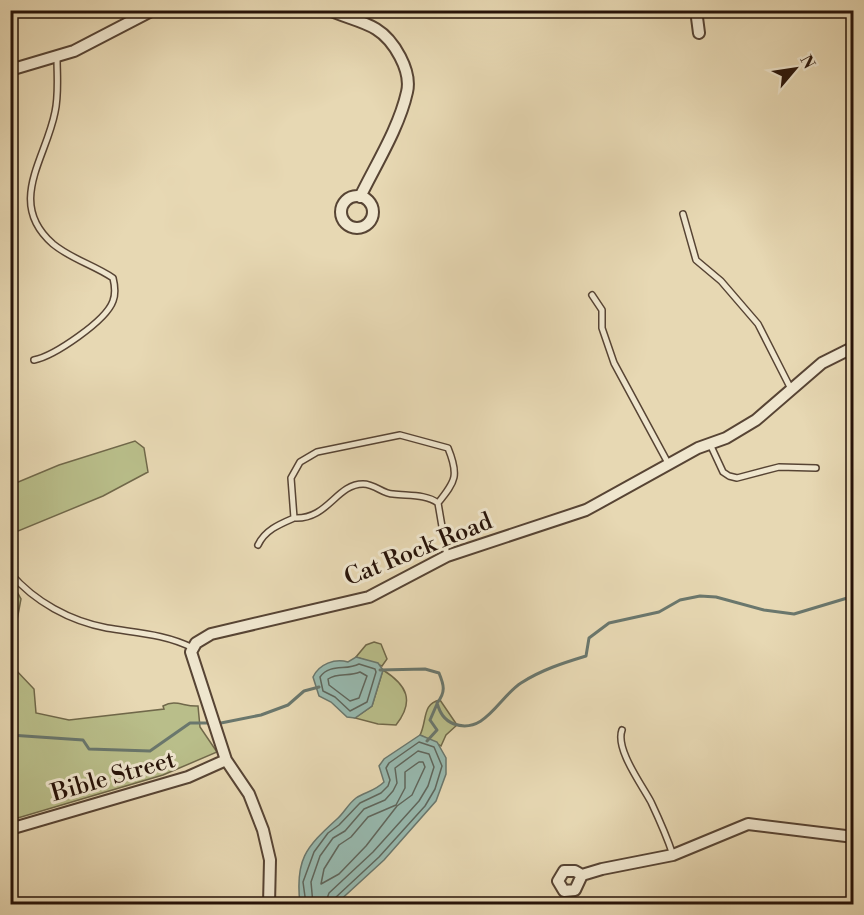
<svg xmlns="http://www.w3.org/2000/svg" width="864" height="915" viewBox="0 0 864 915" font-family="'Libre Bodoni',serif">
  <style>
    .green { fill: #b9be8a; stroke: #70684a; stroke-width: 1.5 }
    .water { fill: #97b9af; stroke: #6a776d; stroke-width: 1.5 }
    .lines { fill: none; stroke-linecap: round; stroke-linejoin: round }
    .shore { stroke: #5f665c; stroke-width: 1.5 }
    .stream { stroke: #6a776d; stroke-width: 3 }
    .service-casing { stroke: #574434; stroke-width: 8 }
    .minor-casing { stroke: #574434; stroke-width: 14 }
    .service { stroke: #efe6ce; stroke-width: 5 }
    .minor { stroke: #efe6ce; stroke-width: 10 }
    .labels { text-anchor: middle; stroke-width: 6; stroke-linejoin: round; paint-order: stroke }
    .street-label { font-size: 24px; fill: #271309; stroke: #efe6ce }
  </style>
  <rect width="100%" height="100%" fill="#e7d8b3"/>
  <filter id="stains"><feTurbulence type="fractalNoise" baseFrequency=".00333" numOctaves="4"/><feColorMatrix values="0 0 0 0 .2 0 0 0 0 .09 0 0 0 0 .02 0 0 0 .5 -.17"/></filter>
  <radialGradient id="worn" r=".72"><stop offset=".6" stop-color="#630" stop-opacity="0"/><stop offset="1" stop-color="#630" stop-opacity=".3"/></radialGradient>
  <path class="green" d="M135 441 144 448 148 472 103 496 11 534V485L59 465Z
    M11 581 21 599 15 631 14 668 34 689 36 713 69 720 164 709 163 706C176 699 184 707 198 706L200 727 217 752 163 775 11 820Z
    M374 642 381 644 387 659 382 666 356 657 366 645Z
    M383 670C407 685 415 701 396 725L378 724 355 718 372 706Z
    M440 700 457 725 446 735 441 746 420 735C427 722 422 703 440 700Z"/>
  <path class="water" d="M356 657 378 663 383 670 372 706 355 718 347 717 331 702 319 696 313 677C319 664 335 658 348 662Z
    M420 735 437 742 446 758V774L436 801 384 860 336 904H300C295 860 305 848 337 819 344 813 348 804 356 798 365 792 375 791 384 782L379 766 384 759Z"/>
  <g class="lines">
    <path class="shore" d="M359 664 375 669 376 672 367 702 350 711 335 697 323 691 320 677C330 663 346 671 359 664Z
      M360 672 367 676 359 698 350 701 329 685 328 679C338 672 349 677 360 672Z
      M419 762H423L425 767 412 795 397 806 366 846 339 874 321 884 324 869 339 845 351 837 368 817 396 805 405 788V772Z
      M306 904 303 882 314 852 328 833 339 825 360 803 381 793 388 786 390 780 386 768 389 763 419 742 434 747 442 766 435 789 425 806 379 857 335 898 333 904
      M313 904 311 882 320 856 333 838 345 831 364 809 385 800 393 791 397 783 395 768 418 751 429 754 434 767 428 786 419 801 373 852 329 893 325 904"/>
    <path class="stream" d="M380 670 425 669 439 673C444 685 446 692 437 703 440 713 444 720 454 724 485 735 499 697 521 683 541 670 563 663 586 656L589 638 609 623 659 612 680 600 700 596 716 597 764 610 794 614 854 596
      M10 735 83 740 89 749 150 751 190 723H221L261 715 288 705 304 691 319 687
      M427 741 437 730 430 720 437 704"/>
    <defs>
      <path id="service" d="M683 214 696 260 721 281 758 324 791 389
        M592 295 602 310V328L614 363 668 463
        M34 360C54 356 106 321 113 301 116 293 115 286 113 278 94 265 71 259 53 244 6 203 46 159 55 112 59 94 57 76 57 57
        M710 444 723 472 729 476 737 478 779 467 816 468
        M294 518C328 520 336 484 363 484 375 484 383 494 393 494 408 496 426 494 438 503
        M258 545C265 530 280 524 294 518L291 478 300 462 317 452 400 435 448 448C459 475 456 481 438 503L447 556
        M10 573C35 602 70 621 107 628 137 633 165 634 193 648
        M622 730C615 749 642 785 651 802 659 819 667 837 673 855"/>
      <path id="minor" d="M329 10C344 17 363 21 376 29 394 40 412 71 407 92 399 128 376 164 360 197
        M696 10 699 33
        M10 70 74 51 153 10
        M341 212a16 16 0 1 1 32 0a16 16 0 1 1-32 0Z
        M10 829 188 777 226 760
        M582 875 575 890 564 891 558 881 564 871H575L582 875 602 869 673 855 748 824 854 837
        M269 904 270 860 263 830 249 794 226 760 191 652 196 643 211 634 369 597 447 556 586 510 698 448 726 438 756 420 822 363 854 347"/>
    </defs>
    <use href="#service" class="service-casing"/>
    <use href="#minor" class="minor-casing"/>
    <use href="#service" class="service"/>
    <use href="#minor" class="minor"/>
  </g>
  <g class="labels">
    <g class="street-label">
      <text transform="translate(418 549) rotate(-22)" y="8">Cat Rock Road</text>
      <text transform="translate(113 776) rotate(-16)" y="8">Bible Street</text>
    </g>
  </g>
  <rect width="864" height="915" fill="none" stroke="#e7d8b3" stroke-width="36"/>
  <rect x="12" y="12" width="840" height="891" fill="none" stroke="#271309" stroke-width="3"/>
  <rect x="18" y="18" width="828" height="879" fill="none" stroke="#271309" stroke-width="1.5"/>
  <g transform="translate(795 69) rotate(61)" stroke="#efe6ce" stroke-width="4.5" paint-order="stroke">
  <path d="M0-4.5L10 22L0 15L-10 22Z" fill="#271309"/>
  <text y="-9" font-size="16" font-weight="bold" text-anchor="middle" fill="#271309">N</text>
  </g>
  <rect width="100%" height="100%" filter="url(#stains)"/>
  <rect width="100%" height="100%" fill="url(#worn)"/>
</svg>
